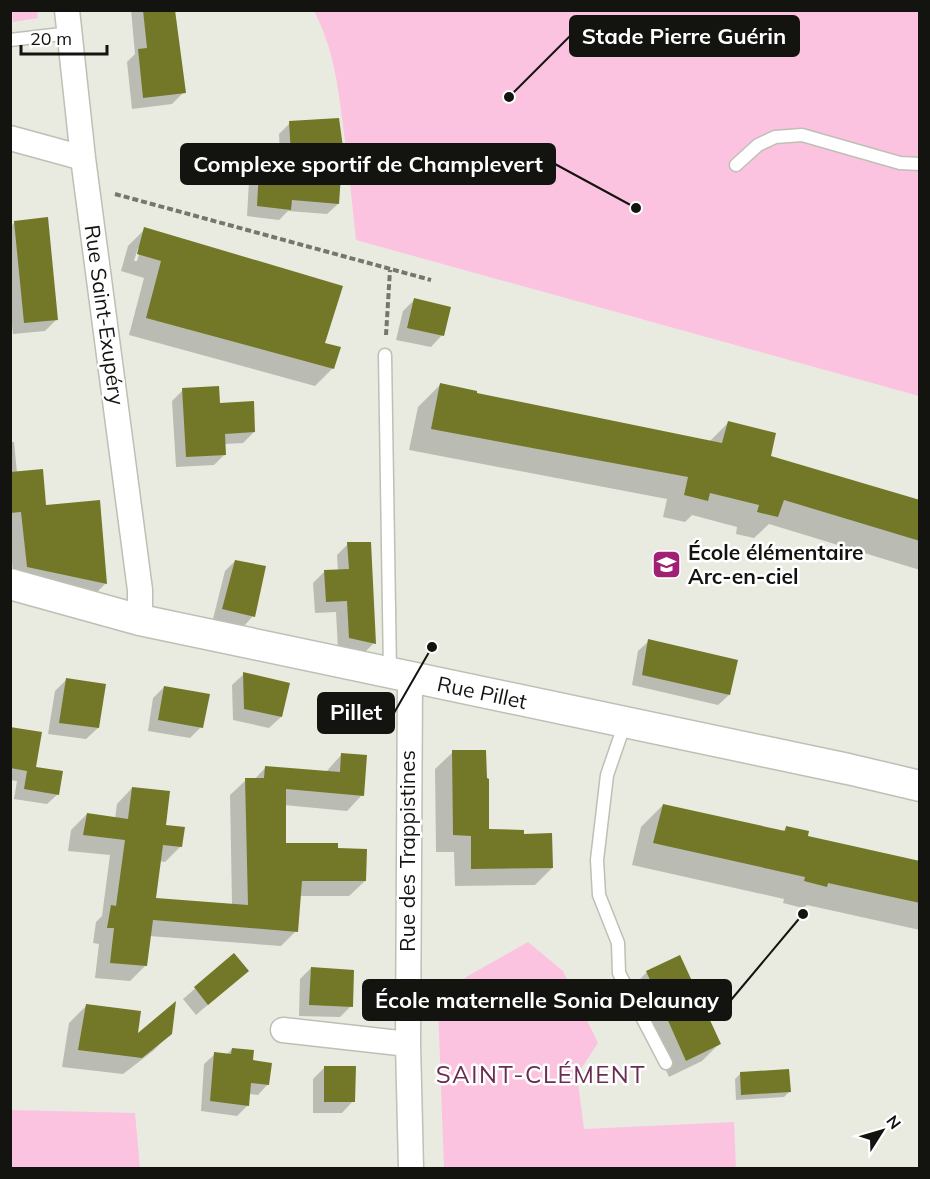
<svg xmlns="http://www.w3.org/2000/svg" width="930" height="1179" viewBox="0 0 930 1179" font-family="Mulish,sans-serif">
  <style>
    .green { fill: #fcc3e0 }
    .shadow { fill: #0003; fill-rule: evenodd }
    .building { fill: #737828 }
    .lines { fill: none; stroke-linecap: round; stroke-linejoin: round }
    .service-casing { stroke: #bebfb5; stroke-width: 15 }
    .minor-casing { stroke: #bebfb5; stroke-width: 27 }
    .tertiary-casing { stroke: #bebfb5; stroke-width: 33 }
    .path { stroke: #75766f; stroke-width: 4; stroke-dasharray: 6 3; stroke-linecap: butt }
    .service { stroke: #fff; stroke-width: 12 }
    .minor { stroke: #fff; stroke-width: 24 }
    .tertiary { stroke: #fff; stroke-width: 30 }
    .labels { text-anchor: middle; stroke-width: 5; stroke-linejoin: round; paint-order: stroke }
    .street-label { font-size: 21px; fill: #131310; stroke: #fff }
    .poi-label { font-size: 21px; font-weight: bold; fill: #131310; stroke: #fff; text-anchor: start }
    .quarter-label { font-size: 24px; letter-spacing: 1.5px; fill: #6a2c50; stroke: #fff }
    .leader { fill: none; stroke: #131310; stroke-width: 2 }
    .callout-dot { fill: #131310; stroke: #fff; stroke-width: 2 }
    .callout { fill: #131310; stroke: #131310; stroke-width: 2 }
    .callout-label { font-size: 22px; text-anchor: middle; font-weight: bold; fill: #fff }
  </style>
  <rect width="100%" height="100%" fill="#e9ebe0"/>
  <path class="green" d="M12 11H37L38 18 13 22Z
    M314 11H919V396L356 240C352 201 348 163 343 125 338 85 333 47 314 11Z
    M528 942 563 971 598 1043 577 1075 584 1129 734 1122 736 1168H444L438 1006 466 977Z
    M11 1110 135 1113 140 1168H11Z"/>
  <path class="shadow" d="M131 10H177L174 14 184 92 172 104 132 109 127 62 135 54Z
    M290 123 345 175 339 182 338 204 327 214 288 211 279 220 247 216 249 181 260 171 281 172 279 134Z
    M15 222 56 320 45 331 13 334 10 308V227Z
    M145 229 323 344 339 348 332 369 315 386 129 335 144 278 121 271 128 246ZM138 248H141L137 261H134Z
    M415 299 442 335 431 347 396 340 403 311Z
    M440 385 475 395 709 442 729 422 769 457 920 502V570L769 524 754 538 736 534 737 527 692 515 685 522 663 517 667 499 409 450 418 407Z
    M183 390 219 405 254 432 243 443 224 444 225 454 214 465 176 467 172 401Z
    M10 442H14L17 473 45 506 99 501 105 584 92 597 14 580 10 545Z
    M348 544 374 643 363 654 338 649 336 612 315 613 313 583 324 572 338 571 337 555Z
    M235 561 253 616 244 626 213 619 225 571Z
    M649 641 729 695 718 705 632 685 638 651Z
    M244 674 281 717 269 728 233 720 232 685Z
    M66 680 98 728 86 739 48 734 55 691Z
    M164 687 201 727 190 738 148 731 153 698Z
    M10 728 34 769 58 794 47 804 14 799 17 781 10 780Z
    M453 752 488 831 523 835 552 868 535 885 455 886 454 852H436L435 769Z
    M342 754 362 795 347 811 284 805 285 844 337 849 365 881 349 896H300L297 930 281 946 149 936 145 966 130 981 95 978 99 944 93 943 96 922 102 916 110 855 68 851 71 830 87 814 115 819 117 804 132 788 181 846 165 862 159 861 154 899 232 905 230 795 246 780H254L265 768 326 772Z
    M663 805 782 832 787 827 806 837 920 862V930L807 905 803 908 783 903 784 899 632 865 641 827Z
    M234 955 247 971 196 1015 183 999Z
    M311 968 351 1006 340 1017 299 1016 300 979Z
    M647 972 719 1044 702 1061 669 1077 630 989Z
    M87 1005 136 1036 171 1033 153 1051 123 1074 62 1067 69 1023Z
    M232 1049 251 1062 268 1084 258 1095 249 1094 248 1105 237 1116 201 1111 204 1064 215 1054 226 1055Z
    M325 1067 353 1101 342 1113H313V1079Z
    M741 1073 789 1092 784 1097 736 1100 735 1079Z"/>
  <path class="building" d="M143 10H175L186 93 143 98 138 49 147 48Z
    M339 118 347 176 341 175 339 204 292 200 291 210 257 206 259 169 292 172 289 121Z
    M48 217 58 320 24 323 14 221Z
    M144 227 343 286 325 343 341 347 334 369 146 318 161 261 137 254Z
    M414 298 451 307 444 336 407 328Z
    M440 383 477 391V393L722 443 728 421 776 433 771 456 920 500V541L784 500 778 517 757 512 759 505 710 493 708 501 684 495 688 477 431 429Z
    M219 386 220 403 254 401 255 432 225 434 226 455 186 457 182 388Z
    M43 469 46 505 100 500 107 584 27 567 21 512 10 513V472Z
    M347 542H371L376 644 349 638 347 601 326 602 324 570 349 569Z
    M235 560 266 566 255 617 222 609Z
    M648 639 738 660 730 695 642 675Z
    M243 672 290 683 282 717 244 709Z
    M66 678 106 684 99 728 59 723Z
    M164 686 210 694 203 728 158 720Z
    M10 727 42 732 36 767 63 771 59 795 24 789 27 771 10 768Z
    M452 750H486L487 778 489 779V829L524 830V834L552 833 553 868 471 869V836L453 835Z
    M341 753 367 755 364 796 286 789V843H338V848L367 849 366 881H302L298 932 153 920 147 966 110 963 114 928H107L111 905 116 906 125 840 83 835 87 813 128 819 132 787 170 791 166 825 185 827 182 847 163 845 156 898 248 905 245 778H264L265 766 340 772Z
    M663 804 785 831 786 826 809 831 808 836 920 861V903L828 883 827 887 804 881 805 877 653 843Z
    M234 953 249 971 208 1005 194 987Z
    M680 955 721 1044 686 1061 646 971Z
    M311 967 354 970 353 1007 309 1005Z
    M176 1001 172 1034 142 1058 78 1050 86 1004 141 1011 138 1033Z
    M232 1048 254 1050 253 1060 272 1063 269 1085 251 1083 249 1106 210 1101 214 1052 231 1054Z
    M324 1066H356L355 1102H324Z
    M789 1069 791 1092 741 1095 740 1072Z"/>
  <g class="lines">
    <defs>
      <path id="service" d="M10 40 70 33
        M736 165 758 145 775 137 802 135 900 163 920 164
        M385 355 390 672
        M625 723 607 775 597 860 599 895 618 943 619 973 666 1063"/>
      <path id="minor" d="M67 10 83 158 140 590V620
        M10 138 83 158
        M410 678 408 1044 411 1168
        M283 1030 408 1044"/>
      <path id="tertiary" d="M10 584 140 620 848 769 920 786"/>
    </defs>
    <use href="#service" class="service-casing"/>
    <use href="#minor" class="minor-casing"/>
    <use href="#tertiary" class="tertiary-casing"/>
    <path class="path" d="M115 194 431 280
      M386 335 390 270"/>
    <use href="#service" class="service"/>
    <use href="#minor" class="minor"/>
    <use href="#tertiary" class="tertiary"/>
  </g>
  <defs>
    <symbol id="school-square" viewBox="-11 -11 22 22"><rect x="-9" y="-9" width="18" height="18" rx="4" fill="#a02173" stroke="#fff"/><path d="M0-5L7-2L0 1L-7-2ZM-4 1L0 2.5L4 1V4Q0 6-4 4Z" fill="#fff"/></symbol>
  </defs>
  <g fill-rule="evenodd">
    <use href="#school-square" x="650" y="548" width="33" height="33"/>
  </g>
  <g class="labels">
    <g class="street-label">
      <text transform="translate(104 315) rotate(82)" y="7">Rue Saint-Exupéry</text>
      <text transform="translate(482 693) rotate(12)" y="7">Rue Pillet</text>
      <text transform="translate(408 851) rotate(-90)" y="7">Rue des Trappistines</text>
    </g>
    <g class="poi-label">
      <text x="688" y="560">École élémentaire<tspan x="688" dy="24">Arc-en-ciel</tspan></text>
    </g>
    <g class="quarter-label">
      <text x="541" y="1083">SAINT-CLÉMENT</text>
    </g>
  </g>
  <path class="leader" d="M509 97L570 36M636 208L555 164M432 647L394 713M803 914L731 1000"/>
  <g class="callout-dot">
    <circle cx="509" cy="97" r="6"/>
    <circle cx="636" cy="208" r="6"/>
    <circle cx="432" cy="647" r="6"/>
    <circle cx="803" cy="914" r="6"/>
  </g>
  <g class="callout">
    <rect x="570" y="16" width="229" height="40" rx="6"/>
    <rect x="181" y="144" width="374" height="40" rx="6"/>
    <rect x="318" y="693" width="76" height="40" rx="6"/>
    <rect x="363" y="980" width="368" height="40" rx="6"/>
  </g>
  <g class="callout-label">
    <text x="684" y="44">Stade Pierre Guérin</text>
    <text x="368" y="172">Complexe sportif de Champlevert</text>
    <text x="356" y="720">Pillet</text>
    <text x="547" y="1008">École maternelle Sonia Delaunay</text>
  </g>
  <rect width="930" height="1179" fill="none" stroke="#131310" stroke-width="24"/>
  <g transform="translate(882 1131) rotate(53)" stroke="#ffffff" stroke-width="4.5" paint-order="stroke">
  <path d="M0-4.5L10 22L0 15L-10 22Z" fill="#131310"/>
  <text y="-9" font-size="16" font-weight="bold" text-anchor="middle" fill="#131310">N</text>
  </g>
  <path d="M21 45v9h86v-9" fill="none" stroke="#131310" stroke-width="3"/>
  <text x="30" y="45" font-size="18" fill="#131310" stroke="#ffffff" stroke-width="4.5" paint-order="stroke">20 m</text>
</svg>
